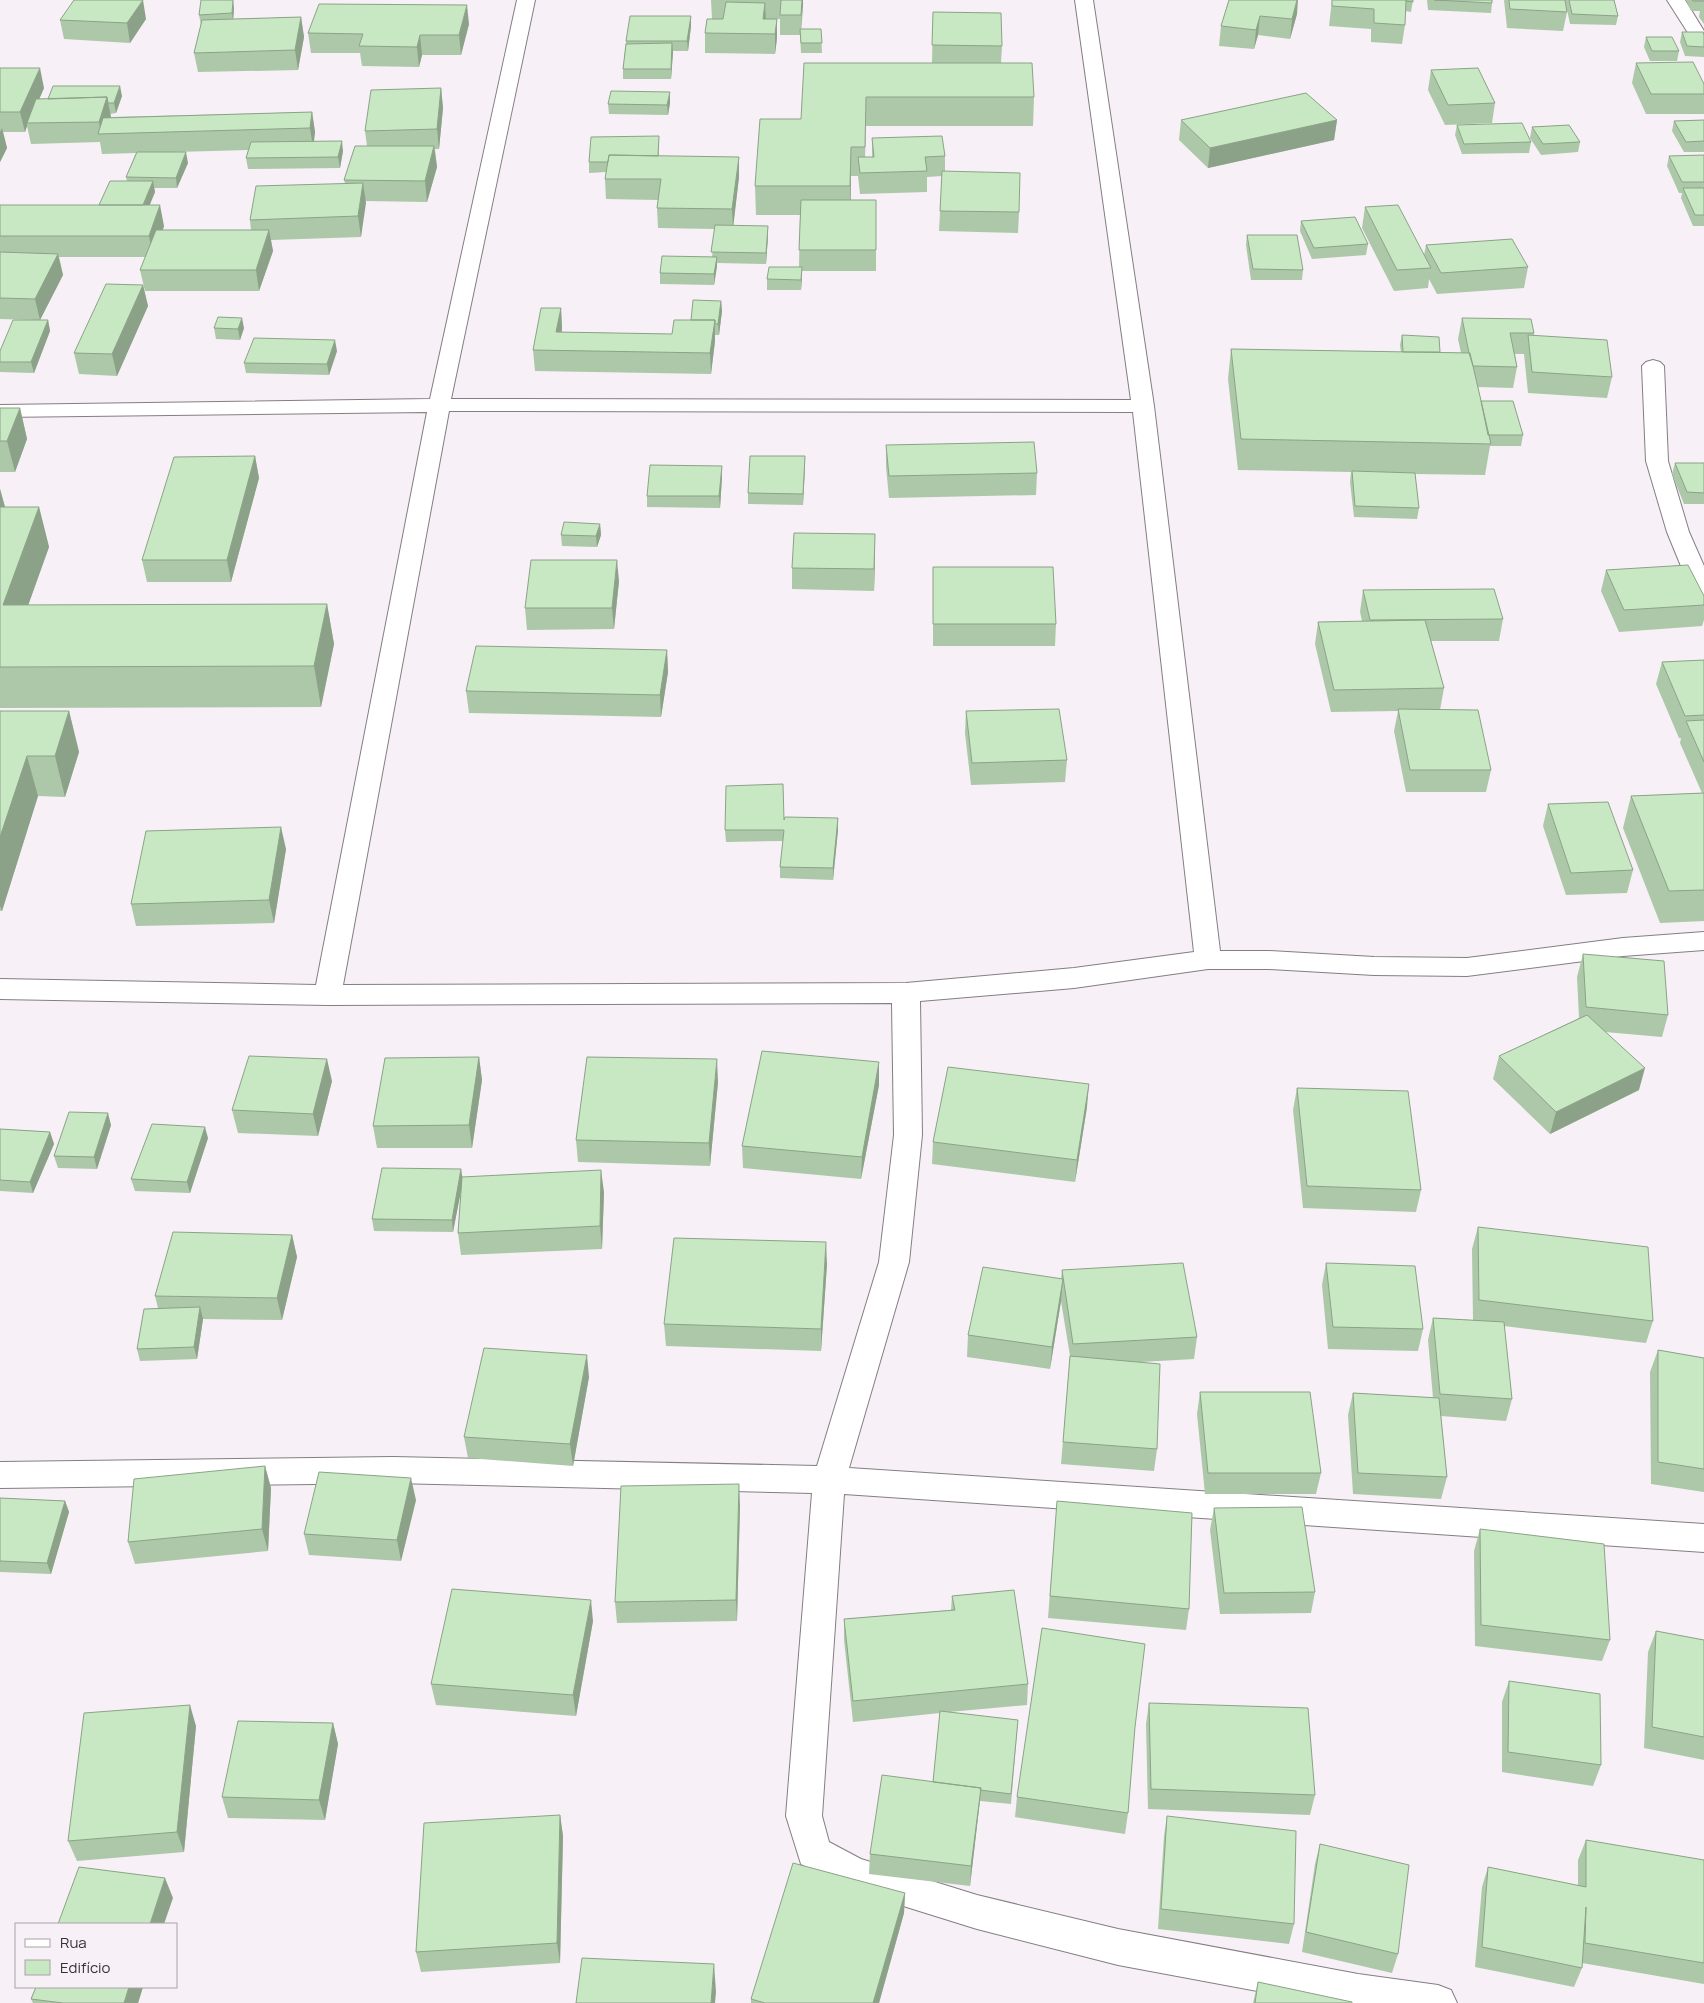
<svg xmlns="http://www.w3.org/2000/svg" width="1704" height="2003" viewBox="0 0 1704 2003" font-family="Manrope,sans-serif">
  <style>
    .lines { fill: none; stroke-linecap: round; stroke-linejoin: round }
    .minor-casing { stroke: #847e83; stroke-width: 2 }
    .minor { fill: #fff; fill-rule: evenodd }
    .wall { fill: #acc8a8 }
    .shaded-wall { fill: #8ca288 }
    .building { fill: #c8e8c3; stroke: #8ca288 }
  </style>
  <rect width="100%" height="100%" fill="#f7f0f6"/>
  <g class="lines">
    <defs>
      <path id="minor" d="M517 0H535L451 399 1131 400 1075 0H1093L1154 406 1220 951H1269L1374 957 1467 958 1623 938 1704 932V950L1623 956 1467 976 1374 975 1269 969H1208L1074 988 920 1001 922 1135 909 1262 849 1468 1704 1524V1552L844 1494 822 1816 829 1842 861 1859 977 1895 1118 1929 1358 1974 1438 1985 1451 1990 1457 2003H1321L1118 1965 977 1929 852 1890 801 1864 786 1816 812 1493 393 1483 0 1488V1462L393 1457 817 1466 879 1262 894 1135 892 1003 328 1005 0 999V979L316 985 427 412 0 417V405L430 399ZM449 411 1133 412 1194 952 1074 968 906 983 343 985Z
        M1667 0H1685L1704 31 1702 36 1696 37 1690 36Z
        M1653 360 1660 362 1664 366 1668 461 1689 532 1704 566V600L1696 598 1692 593 1667 532 1646 461 1642 366 1646 362Z"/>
    </defs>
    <use href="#minor" class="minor-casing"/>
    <use href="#minor" class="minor"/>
  </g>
  <path class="wall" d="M711 0H803L801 29H821L822 53H801L800 35H780V19H777V38L775 54 705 53V33L712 19Z
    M1229 0 1297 14 1290 39 1258 35 1254 49 1219 46 1221 26Z
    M1332 0H1413L1411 12 1405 11V25L1402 44 1371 42V29L1329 26Z
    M1427 0H1492V3L1491 13 1428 10Z
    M1504 0H1614L1618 16 1616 25 1570 24 1565 0 1567 12 1563 31 1507 28Z
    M1686 0H1704V24L1699 17 1700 11H1691Z
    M234 8 233 19 301 17 304 37 298 70 198 72 194 53 201 25 199 15Z
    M933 12 1002 46 1001 63 1034 97 1033 126H866L865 157H872V138L945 156V171L1019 212 1018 233 939 231 942 176 927 177V192L860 194 858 176H851V200H876V271H802L801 290H767V279L799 267 800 215H756L755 186 801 119 932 63Z
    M691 16V26L688 51H673L671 79H623V69L626 41Z
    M146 19 130 43 64 39 60 20Z
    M469 24 461 55H422L419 67 362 66 360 53H311L308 33Z
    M1682 32 1704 35V57L1685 56 1680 42Z
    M1646 37 1679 51 1677 61H1650L1644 47Z
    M1636 63 1704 84V114H1646L1632 83Z
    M0 68 44 88 39 99 122 96 116 113 110 114 111 117 312 112 315 132 314 141 343 151 340 168 248 169 246 158 248 150 175 152 188 163 177 188H154L155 192 149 205 164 226 163 230H251L250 220 345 183 344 180 367 146 365 131 441 88 443 108 439 149H435L437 167 427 202 365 201 361 237 271 240 273 251 259 291H145L140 270 146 257H59L63 275 40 320H48L50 331 34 373 0 372V351L35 320 0 319V205H99L127 181 126 177 136 153 102 154 100 142 31 144 27 126 25 132H3L7 148 0 162Z
    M1431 70 1495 103 1492 123 1445 125 1428 90Z
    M670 92V103L668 115 609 114 608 104Z
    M1181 120H1337L1334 140 1208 168 1179 140Z
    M1704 120V152H1684L1672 131 1674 121Z
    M1457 125 1531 142 1529 153 1462 154 1455 135Z
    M1532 127 1580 142 1578 152 1541 155 1530 138Z
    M659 136V156L739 177 733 225 768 236 766 264 717 263 714 285 660 284V273L712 257 715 229 658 228 657 208 658 200 606 199 605 179 606 172 589 173V162Z
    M1704 155V226H1693L1681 198 1682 193H1679L1667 166 1669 156Z
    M1365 207 1424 255 1426 245 1528 267 1524 288 1437 294 1429 279 1428 288 1394 291 1362 228Z
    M1301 221 1368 244 1366 255 1312 259 1300 231Z
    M1247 235 1303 270 1302 280H1251L1246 245Z
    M143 285 148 306 117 376 79 374 74 353Z
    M721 301 722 311 719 335H715V341L711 374 535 371 533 350 561 308 562 329V332L672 334 691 320Z
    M1462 318 1534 333V335L1612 377 1607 398 1528 393 1524 354H1515L1517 367 1513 388 1478 387 1481 401 1523 435 1521 446H1490L1485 475 1415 474 1419 508 1417 519 1354 517 1350 482 1351 472 1238 470 1228 379 1231 349 1401 352 1400 345 1402 335 1440 352 1461 353 1458 339Z
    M214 328H244L240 340 216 339Z
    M337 351 329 375 246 373 244 363Z
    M0 408H20L27 439 15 472H0Z
    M886 445 1037 473 1036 495 889 498 886 467Z
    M255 456 259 478 231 582H147L142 560Z
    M805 456 803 505 748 504V493Z
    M1675 463H1704V504H1684L1672 474Z
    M722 477 720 508 647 507V496Z
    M0 489 5 507H39L49 547 28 605 327 604 334 644 321 707 0 708Z
    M600 524 601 535 597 547 562 546 561 535Z
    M875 556 874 591 792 589V568Z
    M933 567 1056 624 1055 646H933Z
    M1606 570 1704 596V620L1702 626 1619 632 1601 591Z
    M619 581 614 629 527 630 525 608Z
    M1363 590 1503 619 1499 641H1431L1444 688 1440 710 1491 770 1486 792H1406L1394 731 1398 711 1331 712 1315 644 1318 622 1362 621 1360 612Z
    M667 650 668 672 661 717 469 713 466 691Z
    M1704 660V921L1660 923 1623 828 1631 796 1702 793 1680 743 1681 738H1679L1656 684 1662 662Z
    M0 711H69L79 752 65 797 38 796 2 911H0Z
    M966 711 1067 760 1065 782 971 785 965 733Z
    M1548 804 1633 870 1627 893 1566 895 1543 826Z
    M838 818V830L833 880 780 878V867L783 841 726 842 725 830 784 819Z
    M286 849 274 923 136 926 131 904Z
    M1583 954 1668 1015 1662 1037 1605 1032 1639 1090 1550 1134 1493 1079 1499 1056 1579 1018 1577 977Z
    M479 1057 482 1080 472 1148H377L373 1126Z
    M332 1081 318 1136 238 1133 232 1110Z
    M718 1082 710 1166 578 1162 576 1140Z
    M879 1085 861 1179 743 1168 742 1146Z
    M1297 1088 1421 1190 1416 1212 1303 1208 1293 1110Z
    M1087 1107 1075 1182 932 1164 933 1142Z
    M111 1125 97 1169 58 1168 54 1156Z
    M0 1129 50 1132 54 1144 33 1193 0 1191Z
    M208 1138 190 1193 135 1191 131 1179Z
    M461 1169 462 1177 604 1192 602 1249 461 1255 458 1233 461 1189 453 1232 374 1231 372 1219Z
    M1478 1227 1653 1321 1646 1343 1504 1326 1512 1399 1506 1421 1441 1416 1447 1477 1441 1499 1353 1494 1348 1415 1353 1393 1433 1398 1428 1340 1433 1318 1473 1320 1472 1249Z
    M292 1235 297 1257 282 1320 203 1319 197 1359 140 1361 137 1349 158 1308 155 1296Z
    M1326 1263 1423 1329 1418 1351 1328 1349 1322 1285Z
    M827 1264 821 1351 666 1346 664 1324Z
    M1062 1270 1197 1337 1194 1359 1141 1362 1157 1449 1154 1471 1061 1464 1070 1356 1061 1301 1050 1369 967 1357 968 1335 1061 1279Z
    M1658 1350 1704 1358V1492L1651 1484 1650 1372Z
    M589 1377 573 1466 468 1458 464 1437Z
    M1200 1392 1321 1473 1316 1494H1205L1197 1414Z
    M265 1466 271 1488 268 1551 135 1564 128 1542Z
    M0 1498 65 1501 69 1512 51 1574 0 1572Z
    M416 1500 401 1561 309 1555 304 1534Z
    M1057 1501 1189 1609 1186 1630 1048 1618Z
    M740 1506 737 1621 617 1623 615 1602Z
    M1214 1508 1315 1592 1311 1613 1220 1614 1210 1530Z
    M1480 1529 1610 1640 1602 1661 1475 1646 1474 1551Z
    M952 1596 1028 1684 1027 1705 949 1712 1018 1720 1011 1804 980 1801 970 1886 869 1874 870 1854 933 1782 940 1713 853 1722 844 1640V1619L951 1610Z
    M593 1621 576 1716 436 1705 431 1684Z
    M1656 1631 1704 1640V1760L1644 1748 1648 1652Z
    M1509 1681 1601 1765 1593 1786 1502 1772V1702Z
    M1149 1703 1315 1795 1310 1815 1148 1809 1146 1724Z
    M333 1723 338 1744 325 1820 228 1818 222 1797Z
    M196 1726 184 1852 77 1861 68 1841Z
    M1135 1727 1128 1813 1125 1834 1015 1817 1017 1797Z
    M560 1815 563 1836 560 1963 421 1972 416 1952Z
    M1167 1816 1294 1924 1289 1944 1158 1929 1164 1836Z
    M1586 1840 1704 1860V1984L1582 1963V1968L1574 1987 1475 1967 1482 1887 1488 1867 1578 1886V1860Z
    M1320 1844 1398 1954 1392 1973 1302 1952 1315 1864Z
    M905 1893 904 1913 879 2003H751V1999Z
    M1258 1982 1352 2003H1253Z
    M36 1987H143L138 2003H33L31 1999Z"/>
  <path class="shaded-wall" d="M143 0 146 19 130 43 127 23Z
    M233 0 234 8 233 23 232 13Z
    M802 0H803V5L801 35Z
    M1297 0H1298L1297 14 1290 39 1292 19Z
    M765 3 766 22 763 19Z
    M467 5 469 24 461 55 459 35Z
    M691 16V26L688 51 687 41Z
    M1260 16 1258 35 1254 49 1256 30Z
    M301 17 304 37 298 70 295 50Z
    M777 19V38L775 54V34Z
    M420 35 422 55 419 67 417 47Z
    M672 43 673 53 671 79V69Z
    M40 68 44 88 29 123H27V126L25 132 20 112Z
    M120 86 122 96 116 113 114 103Z
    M441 88 443 108 439 149 437 129Z
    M670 92V103L668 115 667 105Z
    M107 97 111 117 101 134 99 122Z
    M312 112 315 132 313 148 310 128Z
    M1337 120 1334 140 1208 168 1210 148Z
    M2 128 7 148 0 162V132Z
    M342 141 343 151 340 168 338 157Z
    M434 146 437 167 427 202 425 181Z
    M851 147V176L850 215V186Z
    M186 152 188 163 177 188 176 178Z
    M739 157V177L733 229 732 209Z
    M153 181 155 192 143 222 141 211Z
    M363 183 366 203 361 237 358 216Z
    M160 205 164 226 153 257 149 236Z
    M768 226V236L766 264V253Z
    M269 230 273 251 259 291 256 270Z
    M58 254 63 275 40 320 35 299Z
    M717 257V267L714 285V274Z
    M802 267V278L801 290V280Z
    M143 285 148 306 117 376 112 354Z
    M721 301 722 311 719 335 718 324Z
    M561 308 562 329 558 350 556 332Z
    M242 318 244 328 240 340 238 329Z
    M48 320 50 331 34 373 31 362Z
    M715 320V341L711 374 710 353Z
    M335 340 337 351 329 375 327 364Z
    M20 408 27 439 15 472 7 441Z
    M255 456 259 478 231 582 227 560Z
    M805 456V467L803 505V494Z
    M722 466V477L720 508 719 496Z
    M0 489 5 507 0 520Z
    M39 507 49 547 14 645 3 605Z
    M600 524 601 535 597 547 596 536Z
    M875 534V556L874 591V569Z
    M617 560 619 581 614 629 612 608Z
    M327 604 334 644 321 707 314 666Z
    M667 650 668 672 661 717 660 695Z
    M69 711 79 752 65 797 55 756Z
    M27 756 38 796 2 911 0 906V837Z
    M838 818V830L833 880V868Z
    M281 827 286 849 274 923 269 900Z
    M479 1057 482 1080 472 1148 469 1125Z
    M327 1059 332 1081 318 1136 313 1114Z
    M717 1059 718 1082 710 1166 709 1143Z
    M879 1062V1085L861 1179 862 1157Z
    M1645 1068 1639 1090 1550 1134 1556 1112Z
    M1089 1084 1087 1107 1075 1182 1077 1160Z
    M108 1113 111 1125 97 1169 94 1157Z
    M205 1127 208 1138 190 1193 187 1182Z
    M50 1132 54 1144 33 1193 30 1182Z
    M461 1169 463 1181 453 1232 452 1220Z
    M601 1170 604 1192 602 1249 600 1226Z
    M292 1235 297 1257 282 1320 277 1298Z
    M826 1242 827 1264 821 1351V1329Z
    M1063 1279 1061 1301 1050 1369 1052 1347Z
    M200 1307 203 1319 197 1359 194 1347Z
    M587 1355 589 1377 573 1466 570 1444Z
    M265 1466 271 1488 268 1551 262 1529Z
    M411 1478 416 1500 401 1561 397 1540Z
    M739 1484 740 1506 737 1621 736 1600Z
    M65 1501 69 1512 51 1574 47 1563Z
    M591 1600 593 1621 576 1716 573 1695Z
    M190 1705 196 1726 184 1852 177 1832Z
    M333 1723 338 1744 325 1820 319 1800Z
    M981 1788 979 1808 970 1886 971 1866Z
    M560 1815 563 1836 560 1963 557 1943Z
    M165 1878 173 1898 164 1924H150Z
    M905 1893 904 1913 879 2003H873Z
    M714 1964 716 1992 715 2003H711Z
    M129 1987H143L138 2003H124Z"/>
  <path class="building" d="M74 0H143L127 23 60 20Z
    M201 0H233L232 13 199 15Z
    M781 0H802L801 15H780Z
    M1229 0H1297L1292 19 1260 16 1256 30 1221 26Z
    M1332 0H1406L1405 25 1374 23V9L1332 6Z
    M1406 0H1413V2L1406 1Z
    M1434 0H1492V3Z
    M1509 0H1565L1567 12 1510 9Z
    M1569 0H1614L1618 16 1572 14Z
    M1692 0H1704V1H1693Z
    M726 2 765 3 763 19H777L775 34 705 33 707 19H723Z
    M319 4 467 5 459 35H420L417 47 359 46 363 34 308 33Z
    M933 12 1001 13 1002 46 932 45Z
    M630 16H691L687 41H626Z
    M301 17 295 50 194 53 202 20Z
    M800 29H821L822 43H801Z
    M1682 32H1703L1704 35V47L1687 46Z
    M1646 37H1672L1679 51H1652Z
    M672 43 671 69H623L626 44Z
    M1693 62 1704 84V94H1651L1636 63Z
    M804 63H1032L1034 97H866L865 147H851L850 186H755L760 119H801Z
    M0 68H40L20 112H0Z
    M1478 68 1495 103 1448 105 1431 70Z
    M53 86H120L114 103H108L107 97 48 99Z
    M441 88 437 129 365 131 371 90Z
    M611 91 670 92 667 105 608 104Z
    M1306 93 1337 120 1210 148 1181 120Z
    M107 97 99 122 27 123 36 99Z
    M312 112 310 128 98 134 103 118Z
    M1704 120V141L1686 142 1674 121Z
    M1522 123 1531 142 1464 144 1457 125Z
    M1569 125 1580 142 1543 144 1532 127Z
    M659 136 658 156 609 155 608 162H589L591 137Z
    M942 136 945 156 925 157 927 171 860 173 858 157H874L872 138Z
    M342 141 338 157 246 158 251 142Z
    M355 146H434L425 181 344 180Z
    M137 152H186L176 178 126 177Z
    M609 155 739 157 732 209 657 208 661 179H605Z
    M1704 155V182H1682L1669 156Z
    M942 171 1020 173 1019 212 940 211Z
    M110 181H153L143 205H99Z
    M363 183 358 216 250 220 256 186Z
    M1683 188H1704V215H1695Z
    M801 200H876V250H799Z
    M0 205H160L149 236H0Z
    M1398 205 1431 268 1397 270 1365 207Z
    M1355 217 1368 244 1314 248 1301 221Z
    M715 225 768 226 766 253 711 252Z
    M156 230H269L256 270H140Z
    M1247 235H1297L1303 270 1253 269Z
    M1512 239 1528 267 1441 273 1426 245Z
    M0 252 58 254 35 299 0 298Z
    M662 256 717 257 714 274 660 273Z
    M769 267H802L801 280 767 279Z
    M106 284 143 285 112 354 74 353Z
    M693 300 721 301 718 324H715V320H691Z
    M541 308H561L556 332 672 334 674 320H715L710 353 533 350Z
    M218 317 242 318 238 329 214 328Z
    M1462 318 1531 319 1534 333H1510L1517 367 1473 366 1469 353Z
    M13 320H48L31 362H0V351Z
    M1402 335 1439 337 1440 352H1403Z
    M1528 335 1607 340 1612 377 1532 372Z
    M254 338 335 340 327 364 244 363Z
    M1231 349 1470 353 1491 444 1241 439Z
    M1481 401H1513L1523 435H1488Z
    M0 408H20L7 441H0Z
    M1034 442 1037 473 889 476 886 445Z
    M255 456 227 560H142L174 457Z
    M750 456H805L803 494 748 493Z
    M1675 463H1704V493L1687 492Z
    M650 465 722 466 719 496H647Z
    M1352 471 1415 473 1419 508 1355 506Z
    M0 507H39L3 605 327 604 314 666 0 667Z
    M564 522 600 524 596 536 561 535Z
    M794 533 875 534 874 569 792 568Z
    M531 560H617L612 608H525Z
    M1688 565 1704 596V605L1624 610 1606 570Z
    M933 567H1053L1056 624H933Z
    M1494 589 1503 619 1370 620 1363 590Z
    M1425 620 1444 688 1334 690 1318 622Z
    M476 646 667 650 660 695 466 691Z
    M1704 660V715L1685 716 1662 662Z
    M1059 709 1067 760 972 763 966 711Z
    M1398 709 1478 710 1491 770H1410Z
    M0 711H69L55 756H27L0 837Z
    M1704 720V762L1686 721Z
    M783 784 784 820 785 817 838 818 833 868 780 867 784 830H725L726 786Z
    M1704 793V890L1669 891 1631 796Z
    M1608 802 1633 870 1571 873 1548 804Z
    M281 827 269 900 131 904 146 831Z
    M1583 954 1664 961 1668 1015 1586 1007Z
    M1587 1015 1645 1068 1556 1112 1499 1056Z
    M762 1051 879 1062 862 1157 742 1146Z
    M249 1056 327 1059 313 1114 232 1110Z
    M479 1057 469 1125 373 1126 385 1058Z
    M587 1057 717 1059 709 1143 576 1140Z
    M948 1067 1089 1084 1077 1160 933 1142Z
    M1297 1088 1408 1091 1421 1190 1307 1186Z
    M69 1112 108 1113 94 1157 54 1156Z
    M152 1124 205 1127 187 1182 131 1179Z
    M0 1129 50 1132 30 1182 0 1180Z
    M382 1168 461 1169 452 1220 372 1219Z
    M601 1170 600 1226 458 1233 462 1177Z
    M1478 1227 1648 1247 1653 1321 1479 1300Z
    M173 1232 292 1235 277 1298 155 1296Z
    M674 1238 826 1242 821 1329 664 1324Z
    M1183 1263 1197 1337 1073 1344 1062 1270Z
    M1326 1263 1415 1266 1423 1329 1333 1327Z
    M983 1267 1063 1279 1052 1347 968 1335Z
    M200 1307 194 1347 137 1349 144 1309Z
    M1433 1318 1504 1322 1512 1399 1440 1394Z
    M484 1348 587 1355 570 1444 464 1437Z
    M1658 1350 1704 1358V1469L1658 1462Z
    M1070 1356 1160 1364 1157 1449 1063 1442Z
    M1200 1392H1310L1321 1473H1208Z
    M1353 1393 1439 1398 1447 1477 1358 1473Z
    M265 1466 262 1529 128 1542 134 1479Z
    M319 1472 411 1478 397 1540 304 1534Z
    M739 1484 736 1600 615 1602 621 1486Z
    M0 1498 65 1501 47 1563 0 1561Z
    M1057 1501 1192 1513 1189 1609 1050 1596Z
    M1302 1507 1315 1592 1224 1593 1214 1508Z
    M1480 1529 1604 1544 1610 1640 1481 1625Z
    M452 1589 591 1600 573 1695 431 1684Z
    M1014 1590 1028 1684 853 1701 844 1619 955 1610 952 1596Z
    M1042 1628 1145 1644 1135 1727 1128 1813 1017 1797Z
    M1656 1631 1704 1640V1737L1652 1727Z
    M1509 1681 1600 1694 1601 1765 1508 1752Z
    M1149 1703 1308 1708 1315 1795 1151 1789Z
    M190 1705 177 1832 68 1841 84 1713Z
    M940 1711 1018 1720 1011 1794 980 1790 981 1788 933 1782Z
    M238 1721 333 1723 319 1800 222 1797Z
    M882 1775 981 1788 971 1866 870 1854Z
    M560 1815 557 1943 416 1952 424 1823Z
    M1167 1816 1296 1831 1294 1924 1161 1909Z
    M1586 1840 1704 1860V1963L1585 1943 1586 1907 1582 1968 1482 1947 1488 1867 1586 1887Z
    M1320 1844 1409 1865 1398 1954 1306 1932Z
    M793 1863 905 1893 873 2003H765L751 1999Z
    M79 1867 165 1878 150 1924H58Z
    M582 1958 714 1964 711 2003H576Z
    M1258 1982 1352 2002V2003H1255Z
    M36 1987H129L124 2003H63L31 1999Z"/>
  <rect x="15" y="1923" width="162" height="65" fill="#f7f0f6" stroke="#a9a4a8"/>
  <rect x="25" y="1939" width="25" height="8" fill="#ffffff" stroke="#a9a4a8"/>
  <text x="60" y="1948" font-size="15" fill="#353234">Rua</text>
  <rect x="25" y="1960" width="25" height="15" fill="#c8e8c3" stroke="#a9a4a8"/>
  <text x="60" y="1973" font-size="15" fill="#353234">Edifício</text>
</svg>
